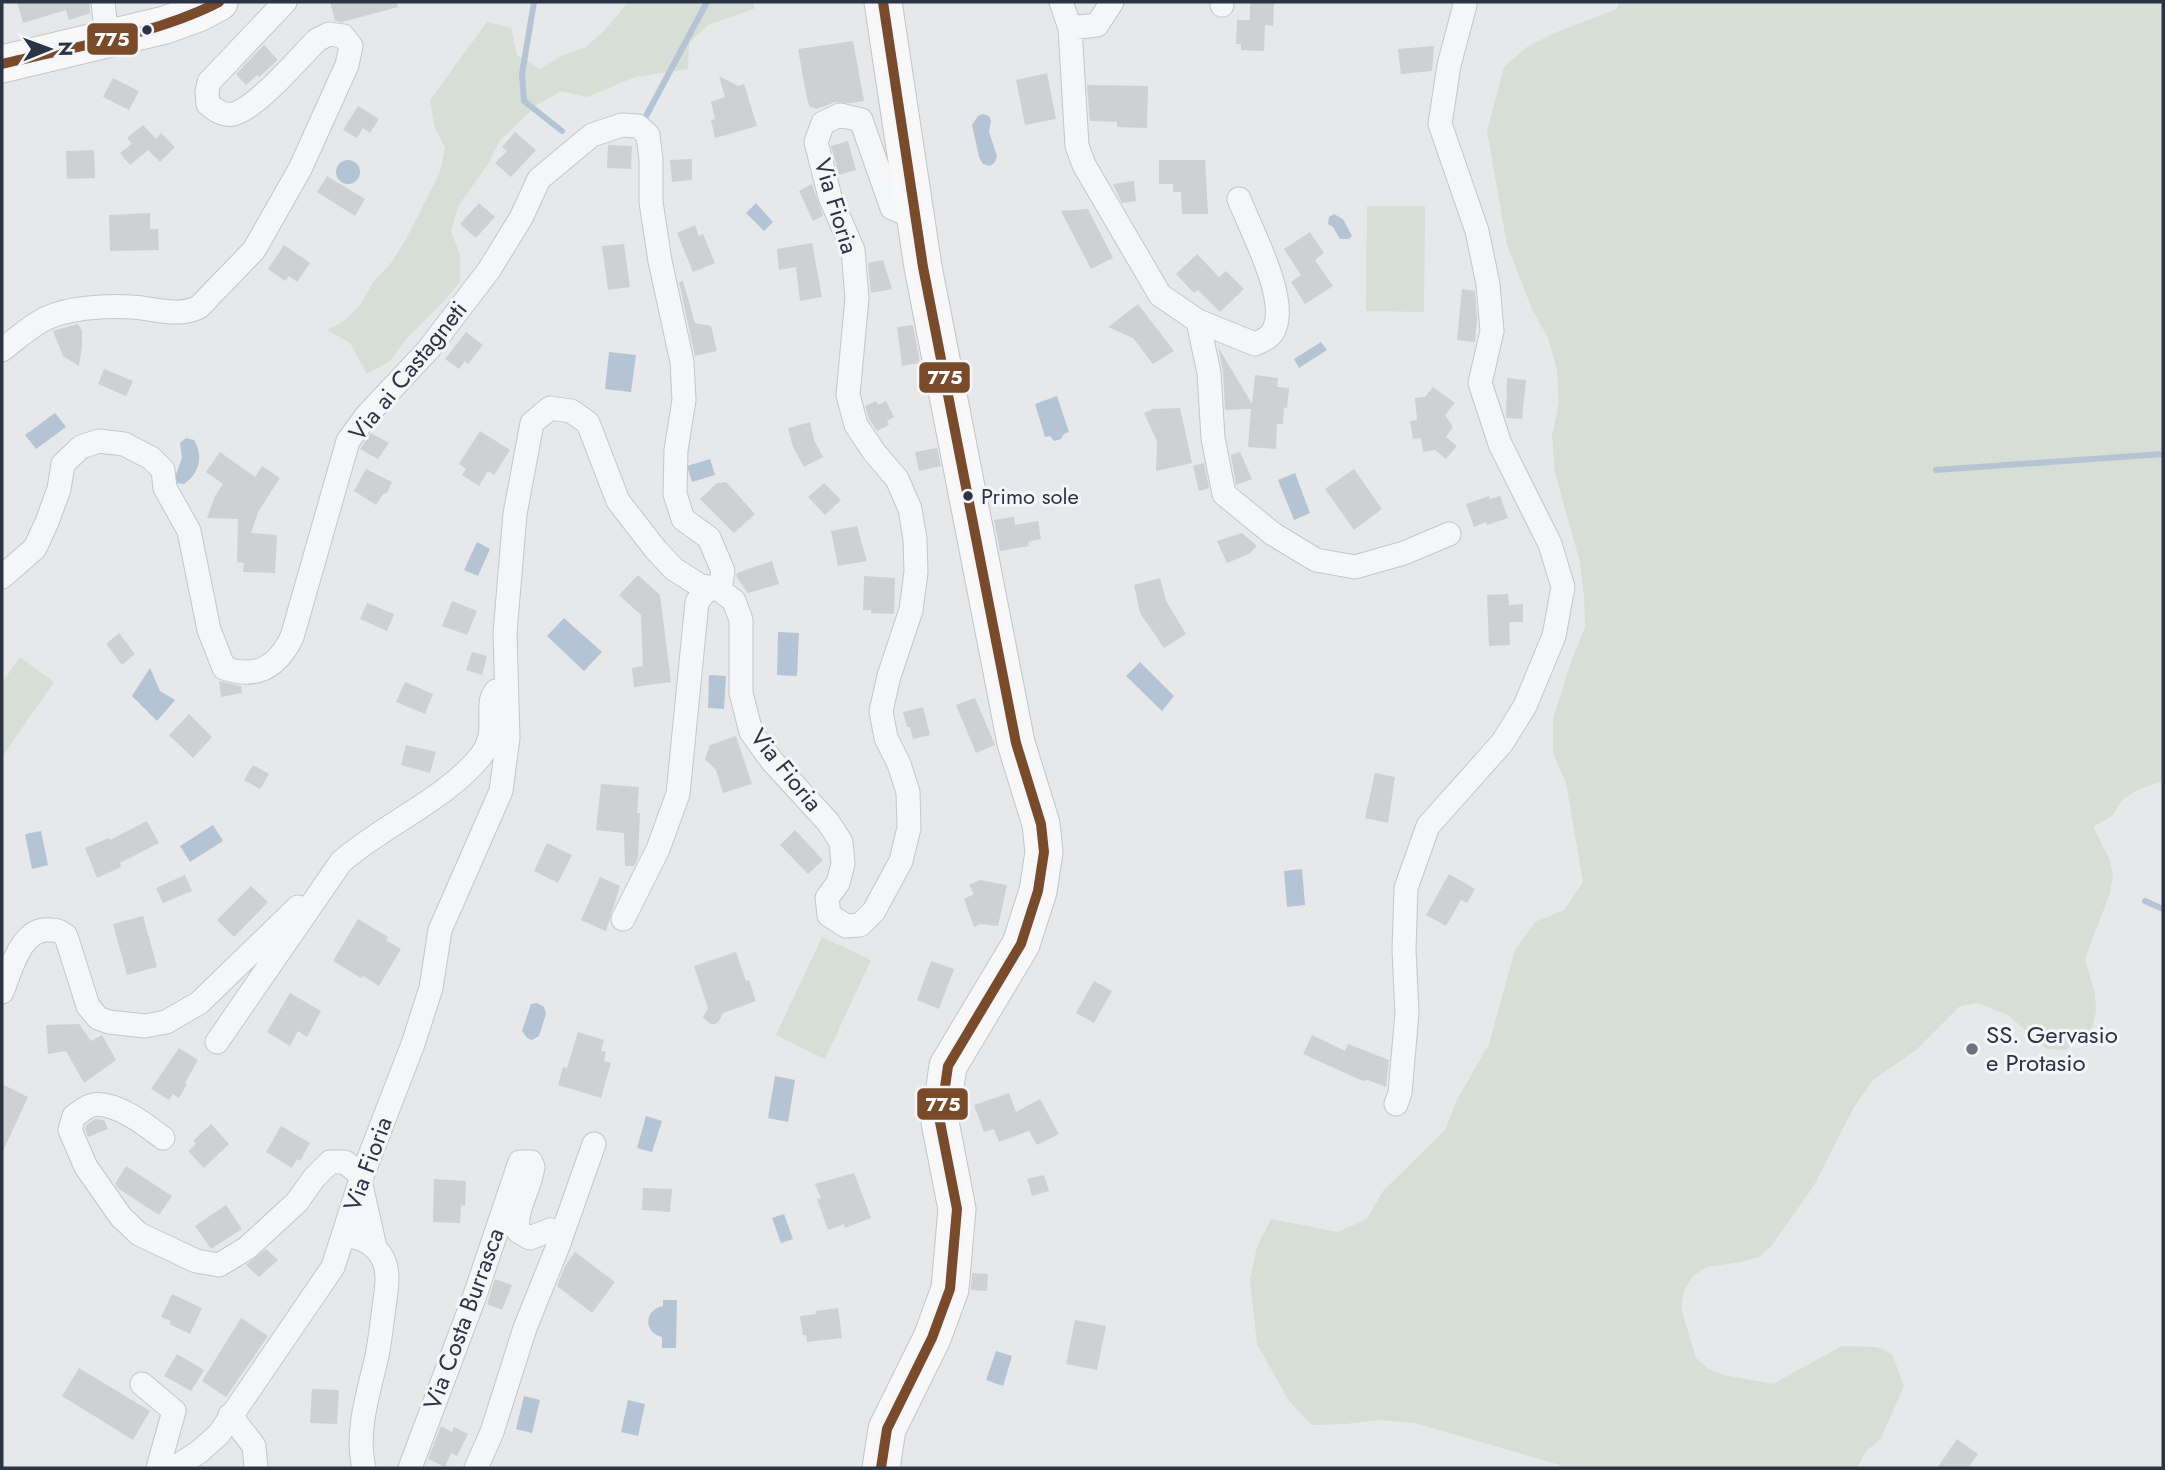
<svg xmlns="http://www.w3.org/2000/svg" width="2165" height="1470" viewBox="0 0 2165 1470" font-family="Jost,sans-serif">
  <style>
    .green { fill: #d6ded6 }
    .water { fill: #b4c4d5 }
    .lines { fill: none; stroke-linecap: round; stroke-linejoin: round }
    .stream { stroke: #b4c4d5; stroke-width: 6 }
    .building { fill: #ced0d3 }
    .minor-casing { stroke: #c4c6c8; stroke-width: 25 }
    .primary-casing { stroke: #c2c5c8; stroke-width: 39 }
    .minor { stroke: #f5f6f7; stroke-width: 23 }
    .primary { stroke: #f8f8f8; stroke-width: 37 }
    .bus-1-casing { stroke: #f4f6f9; stroke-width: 16 }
    .bus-1 { stroke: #7a4b2a; stroke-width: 10 }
    .bus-dot { fill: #2b3445; stroke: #f4f6f9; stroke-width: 2.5 }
    .poi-dot { fill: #6c737f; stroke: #f4f6f9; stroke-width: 2.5 }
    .labels { text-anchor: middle; stroke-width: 6; stroke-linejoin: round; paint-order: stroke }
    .bus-label { font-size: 22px; fill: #2b3445; stroke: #f4f6f9; text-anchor: start }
    .street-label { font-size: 24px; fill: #2b3445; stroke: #f4f6f9 }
    .poi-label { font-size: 24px; fill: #2b3445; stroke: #f4f6f9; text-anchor: start }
    .line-badge { stroke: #f4f6f9; stroke-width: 2.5 }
    .badge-label { font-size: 19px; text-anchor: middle; font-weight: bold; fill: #fff }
  </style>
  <rect width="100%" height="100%" fill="#e6e8ea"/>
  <path class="green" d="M628 2H754V9L708 25 689 43 688 69 635 77 587 97 562 91 538 104 500 140 488 164 458 206 451 231 460 255V282L443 302 406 339 390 361 367 374 350 343 327 330 343 322 361 304 373 282 391 263 405 241 440 172 445 148 434 125 430 100 487 22 511 28 517 55 540 69 562 56 586 47 605 30Z
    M1619 2H2163V781L2137 790 2122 800 2112 816 2093 827 2109 858 2113 875 2110 893 2085 959 2095 994 2096 1011 2092 1028 2080 1041 2065 1050 2047 1049 2008 1015 1977 1003 1960 1006 1916 1050 1873 1080 1854 1107 1813 1187 1772 1245 1759 1257 1741 1262 1707 1267 1693 1276 1684 1290 1681 1308 1696 1358 1708 1369 1723 1375 1773 1384 1842 1346 1877 1347 1892 1354 1904 1386 1880 1440 1866 1451 1857 1468H1564L1560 1465 1415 1423 1379 1420 1345 1424 1312 1425 1289 1401 1257 1344 1250 1279 1257 1247 1271 1219 1338 1232 1367 1219 1383 1191 1445 1130 1457 1100 1489 1044 1515 950 1535 922 1564 910 1583 882 1566 783 1553 753V719L1572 659 1585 627 1584 596 1580 562 1555 473 1552 435 1559 403 1557 370 1548 338 1532 309 1507 245 1487 131 1504 67 1527 47 1557 32 1617 9Z
    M1367 206H1425L1424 312 1366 311Z
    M20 657 54 682 2 757V683Z
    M822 937 871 960 825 1059 776 1035Z"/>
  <path class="water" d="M983 114 989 116 991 121 989 132 997 156 995 162 990 166 983 164 979 157 972 125 978 116Z
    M336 172a12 12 0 1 1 24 0a12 12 0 1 1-24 0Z
    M756 203 773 222 764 231 746 213Z
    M1334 214 1343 219 1352 236 1349 239H1340L1333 227 1328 224 1329 217Z
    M1321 342 1327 350 1299 368 1294 359Z
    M609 352 636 355 631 392 605 389Z
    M1057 396 1069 432 1064 434 1061 439 1054 441 1050 436 1045 437 1035 404Z
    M55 413 66 427 36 449 25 435Z
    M186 438 194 440C204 456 199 474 184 484L177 483 175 477 182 458 180 443Z
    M710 459 715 475 692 482 687 466Z
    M1295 473 1310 513 1294 520 1278 480Z
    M477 542 490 549 478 576 464 570Z
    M564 618 602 652 584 671 547 636Z
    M778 632 799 633 797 676 777 675Z
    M1140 662 1174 696 1162 711 1126 676Z
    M150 668 160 691 175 700 157 721 132 696Z
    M709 675 726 676 724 709 708 708Z
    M213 825 223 841 190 862 180 846Z
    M41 831 48 865 32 869 25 834Z
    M1302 869 1305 905 1287 907 1284 871Z
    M537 1003 544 1007 546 1014 539 1036 532 1040 527 1038 522 1031 531 1004Z
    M775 1076 795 1080 788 1122 768 1118Z
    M646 1116 662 1121 652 1152 637 1148Z
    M784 1214 793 1239 781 1243 772 1218Z
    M663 1300H677L676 1348H662V1337C643 1332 644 1310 663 1306Z
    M996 1351 1012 1356 1003 1386 986 1380Z
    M524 1396 540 1400 532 1433 516 1429Z
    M628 1400 645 1404 638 1436 621 1432Z"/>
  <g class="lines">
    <path class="stream" d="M534 2 522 74 524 101 562 131
      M645 118 707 2
      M1936 470 2163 454
      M2145 901 2163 909"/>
  </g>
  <path class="building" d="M17 2H89L90 13 69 20 66 10 23 23Z
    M330 2H397L398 7 342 22 335 21Z
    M1250 2H1274L1273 26 1265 25 1264 51 1241 50V44H1236L1237 20H1250Z
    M853 41 864 101 851 103 835 102 817 109 810 107 807 99 798 49Z
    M264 45 278 60 259 77 257 75 246 85 236 74Z
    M1434 46 1432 71 1401 74 1398 49Z
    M1047 73 1056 119 1025 125 1016 80Z
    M719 76 738 86 744 84 757 126 715 138 711 120 715 119 711 102 725 97Z
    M113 78 139 91 129 110 103 97Z
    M1087 85 1148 86 1147 128 1117 127V122L1090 121Z
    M358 106 379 119 370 133 363 128 357 138 343 130Z
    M143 125 156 139 161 133 175 147 160 162 148 150 130 165 120 153 132 144 127 138Z
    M515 132 536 150 511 177 495 163 507 151 502 147Z
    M848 141 856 170 839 175 831 146Z
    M608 145 632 146 631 169 607 168Z
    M94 150 95 178 67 179 66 151Z
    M692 159V180L672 182 670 160Z
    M1159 160H1205L1208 214H1182L1181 192H1173V184H1159Z
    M327 176 365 199 355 216 317 192Z
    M1134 181 1136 201 1122 203 1113 184Z
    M812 184 823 216 813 221 799 191Z
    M479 203 495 217 476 238 460 224Z
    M1088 209 1113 258 1091 269 1061 211Z
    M150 213V229H158L159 250 110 251 109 215Z
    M695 225 699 236 703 234 715 263 693 272 677 233Z
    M1310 232 1324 253 1315 260 1333 286 1305 304 1291 282 1301 275 1284 249Z
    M812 243 822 297 800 301 796 267 779 270 777 249Z
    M624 244 630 287 608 290 602 246Z
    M284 245 310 263 297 282 289 276 285 281 268 269Z
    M1197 254 1219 277 1226 271 1244 289 1220 312 1198 290 1194 293 1176 274Z
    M883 260 892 289 871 293 868 263Z
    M683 281 695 323 711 326 717 351 695 356 679 282Z
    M1462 289 1475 291 1477 320 1475 342 1457 340Z
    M1138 304 1174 351 1153 364 1133 338 1108 327Z
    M78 324 82 331V346L79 366 63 356 53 331Z
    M913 325 920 363 902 366 897 327Z
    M466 332 483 345 468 364 465 361 459 369 445 359Z
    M1218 347 1252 404 1255 375 1278 378 1277 387 1289 388 1287 408 1284 407 1283 424H1277L1276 449 1248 447 1251 409 1225 410 1223 372Z
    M104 369 133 381 126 396 98 384Z
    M1507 378 1526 380 1522 419 1506 418Z
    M1433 387 1455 403 1445 415 1453 427 1446 437 1457 446 1446 459 1435 450 1423 452 1421 438 1413 439 1410 421 1417 420 1415 398 1425 397Z
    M876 401 878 405 886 401 894 417 887 421 889 425 877 431 869 419 865 406Z
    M1180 408 1192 463 1156 471 1157 441 1144 413 1153 409Z
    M810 422 814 440 823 457 804 467 793 447 788 428Z
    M480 431 510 450 494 475 488 471 479 486 462 475 466 469 459 464Z
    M371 433 389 443 378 459 360 449Z
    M937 448 941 466 919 471 915 452Z
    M220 452 255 477 262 466 280 478 258 512 251 533 277 535 275 573 243 572 244 563 237 562 238 519 207 518 215 496 223 484 206 472Z
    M1240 452 1252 479 1236 485 1231 455Z
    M1204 463 1209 488 1199 491 1193 466Z
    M366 469 392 482 387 493 383 494 376 505 354 491Z
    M1354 469 1382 509 1354 530 1325 489Z
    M726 482 755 514 734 533 700 499 717 483Z
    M824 483 841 500 825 515 808 497Z
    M1489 496 1490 499 1500 496 1508 518 1487 525 1486 522 1474 527 1466 504Z
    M1014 517 1015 525 1038 521 1041 539 1028 542 1029 546 1000 551 994 520Z
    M857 526 867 561 838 566 831 531Z
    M1242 533 1257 546 1249 554 1227 563 1217 541Z
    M772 561 779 584 748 593 736 576 737 573Z
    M638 575 660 595 671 682 634 687 632 668 643 666 641 615 619 595Z
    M864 576 895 578 894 614 871 613V610H863Z
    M1160 578 1166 601 1186 634 1164 648 1140 613 1134 585Z
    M1508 594 1509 605 1523 604V622H1509L1510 645 1489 646 1487 595Z
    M452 601 477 611 467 635 442 626Z
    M367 603 394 614 387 631 360 619Z
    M119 633 135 654 122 665 106 644Z
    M472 652 487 656 482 675 466 670Z
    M219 681 241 686 242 693 221 697Z
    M405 682 433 694 425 714 396 702Z
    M975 698 995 745 976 753 956 705Z
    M923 707 930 735 913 739 910 727H907L903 712Z
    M189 714 212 737 193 758 169 735Z
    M736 736 752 784 723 793 716 770 705 759 710 745Z
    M406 745 436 752 430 773 401 765Z
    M253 765 269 774 260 789 244 780Z
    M1375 773 1395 777 1388 823 1365 818Z
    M601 784 639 787 637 813H640L638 858 634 866H625L624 833 596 830Z
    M147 821 159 843 120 863 121 867 97 878 85 848 109 838 110 840Z
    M795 830 823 860 808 874 780 845Z
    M547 843 572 855 558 883 534 871Z
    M1449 874 1475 889 1467 903 1461 900 1446 926 1426 915Z
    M185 875 192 891 163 903 156 888Z
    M600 877 620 886 606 931 581 920Z
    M980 880 1007 885 998 926 980 924 974 927 964 899 974 894 969 885Z
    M251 886 268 902 234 937 217 920Z
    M143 916 157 967 127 975 113 924Z
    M358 919 388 937 386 940 401 949 379 986 363 976 361 978 333 961Z
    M736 952 746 981 749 980 756 1001 723 1013 719 1021 715 1024H710L703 1017 708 1008 694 966Z
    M931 961 954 969 939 1009 917 1000Z
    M1094 981 1112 991 1094 1023 1076 1013Z
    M290 993 321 1011 307 1037 298 1031 290 1046 267 1032Z
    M79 1024 91 1041 102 1035 116 1060 84 1083 66 1051 48 1054 46 1025Z
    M578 1032 604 1040 601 1051 606 1052 604 1061 611 1063 601 1098 558 1085 563 1067 567 1068Z
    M1312 1035 1345 1051 1348 1044 1389 1060 1386 1087 1368 1080 1363 1081 1303 1054Z
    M179 1048 198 1060 185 1083 187 1084 179 1098 173 1094 169 1100 151 1089Z
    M2 1084 28 1097 2 1153Z
    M1009 1093 1016 1112 1040 1099 1059 1134 1037 1145 1029 1131 999 1142 994 1129 984 1132 974 1105Z
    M95 1119 104 1120 108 1129 88 1137 85 1129 86 1125Z
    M211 1124 229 1144 204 1168 188 1151 196 1144 193 1141Z
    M281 1126 310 1143 300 1161 297 1159 292 1168 266 1152Z
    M126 1166 172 1196 159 1215 119 1189 115 1184Z
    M854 1173 871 1218 845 1228 844 1224 828 1230 817 1199 821 1198 815 1184Z
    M1044 1175 1049 1191 1032 1196 1027 1179Z
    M434 1179 466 1181 465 1206 461 1205 460 1223 433 1222Z
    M643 1188 672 1189 670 1212 642 1210Z
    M226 1205 242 1229 211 1249 195 1226Z
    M266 1249 278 1260 259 1277 246 1265Z
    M575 1252 615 1282 592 1313 557 1286 565 1266Z
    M972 1273 988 1274 987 1291 971 1290Z
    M495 1279 512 1285 502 1310 487 1304Z
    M172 1294 202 1308 190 1334 169 1324 171 1321 161 1317Z
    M838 1308 842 1338 807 1342 806 1335H803L800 1316 816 1314V1311Z
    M241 1318 268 1336 226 1397 202 1381Z
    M1075 1320 1106 1326 1097 1370 1066 1364Z
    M177 1354 204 1370 191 1391 164 1376Z
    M79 1368 150 1411 133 1440 62 1396Z
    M312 1389 339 1390 337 1424 310 1423Z
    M441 1426 452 1432 454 1427 468 1434 457 1456 451 1453 445 1467 428 1459Z
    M1957 1439 1978 1454 1968 1468H1937Z"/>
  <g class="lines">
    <defs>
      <path id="minor" d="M103 2 107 39
        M1061 2 1070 28 1077 146 1084 165 1160 295 1198 321 1255 344C1264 340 1272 337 1275 327 1287 296 1251 230 1239 199
        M1222 2V5
        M1070 28 1097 25 1112 2
        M1198 321 1209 373 1213 438 1224 494 1273 534 1316 560 1355 567 1404 553 1449 534
        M2 350C15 340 27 329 41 321 63 308 105 305 131 307 155 308 177 318 199 307L254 250 300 169 347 65 351 46 343 36 329 34 317 40C299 58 256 109 233 114 223 116 215 110 208 104L207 92 209 82 285 2
        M2 577 35 548 47 522 59 489 63 464 81 447 99 441 124 444 151 458 163 470 165 488 189 531 209 630 224 668C256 679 277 668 292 637L348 441 367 415 428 350 489 270 521 218 539 179 592 135 622 125 638 126 648 135 651 160V202L660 261 682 362 684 400 676 450 675 494 683 519 709 538 723 571 720 590
        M623 919 658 849 678 794 697 602 709 587
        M2 992C11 970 21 926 51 930 58 930 61 932 66 936L88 1006 98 1018 109 1022 145 1026 166 1022 199 1003 298 907
        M217 1042 341 862C383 825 446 799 480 757 501 732 483 705 496 691H506
        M1396 1104 1400 1093 1407 1013 1404 950 1406 888 1428 826 1502 743 1525 706 1554 636 1563 587 1550 544 1500 444 1480 383 1492 331 1488 284 1477 231 1440 124 1449 65 1465 5 1464 2
        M163 1138C146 1125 115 1101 93 1105 87 1106 79 1113 74 1116L70 1130 86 1167 121 1217 139 1234 196 1261 219 1265 247 1248 297 1202 314 1178 330 1162H345L362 1176
        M361 1185 375 1247
        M343 1236C360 1236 375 1243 383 1259 390 1273 386 1292 384 1307 382 1323 380 1340 377 1356 369 1391 355 1432 364 1468
        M142 1384 174 1411 158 1468
        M230 1415 254 1446 256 1468
        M174 1468 199 1452 219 1434 333 1267 362 1176 413 1044 431 988 440 930 501 791 508 738 505 633 515 514 532 423 550 408 571 411 588 423 618 501 656 550 674 569 699 585 720 590 734 601 741 620V693L751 732 772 761 828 822 841 842 843 864 838 883 827 898 829 915 846 926 860 925 874 911 901 861 909 828 908 792 899 764 886 738 881 711 889 676 911 610 916 572 915 539 910 509 897 479 874 452 856 425 848 395 857 298 853 250 830 197 816 142 823 123 840 115 861 120 892 208 916 218
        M410 1468 474 1298 520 1162H531L533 1167C530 1189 515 1208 518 1231L530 1238 550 1230 557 1238 558 1246
        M476 1468 492 1432 525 1328 558 1246 594 1144"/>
      <path id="primary" d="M2 64 165 25 198 13 219 2
        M881 1468 887 1429 932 1338 950 1289 957 1209 940 1122 948 1066 1021 944 1038 891 1044 852 1041 824 1016 743 923 267 883 2"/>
    </defs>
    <use href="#minor" class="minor-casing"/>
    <use href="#primary" class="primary-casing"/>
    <use href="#minor" class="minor"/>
    <use href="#primary" class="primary"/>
    <defs>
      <path id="bus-1" d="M2 64C72 47 155 35 219 2
        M881 1468 887 1429 932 1338 950 1289 957 1209 940 1122 948 1066 1021 944 1038 891 1044 852 1041 824 1016 743 923 267 883 2"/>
    </defs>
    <use href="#bus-1" class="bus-1-casing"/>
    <use href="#bus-1" class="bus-1"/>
  </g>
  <g class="bus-dot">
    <circle cx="147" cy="30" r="6"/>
    <circle cx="968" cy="496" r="6"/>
  </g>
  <circle class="poi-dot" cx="1972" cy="1049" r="7"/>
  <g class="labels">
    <g class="bus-label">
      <text x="981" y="504">Primo sole</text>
    </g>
    <g class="street-label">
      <text transform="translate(836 206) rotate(73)" y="8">Via Fioria</text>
      <text transform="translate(408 371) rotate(-51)" y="8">Via ai Castagneti</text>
      <text transform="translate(786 770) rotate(51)" y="8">Via Fioria</text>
      <text transform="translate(368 1164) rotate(-70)" y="8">Via Fioria</text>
      <text transform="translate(464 1319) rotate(-70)" y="8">Via Costa Burrasca</text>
    </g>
    <g class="poi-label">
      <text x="1986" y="1043">SS. Gervasio<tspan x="1986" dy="28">e Protasio</tspan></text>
    </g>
  </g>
  <g class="line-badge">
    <rect x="86" y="22" width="53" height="34" rx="7" fill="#7a4b2a"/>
    <rect x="918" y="361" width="53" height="33" rx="7" fill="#7a4b2a"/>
    <rect x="916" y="1087" width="53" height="34" rx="7" fill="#7a4b2a"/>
  </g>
  <g class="badge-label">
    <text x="112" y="46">775</text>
    <text x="945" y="384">775</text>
    <text x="943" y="1111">775</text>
  </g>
  <rect width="2165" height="1470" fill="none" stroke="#2b3445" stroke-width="7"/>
  <g transform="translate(49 49) rotate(89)" stroke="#f4f6f9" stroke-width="5" paint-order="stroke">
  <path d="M0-5L12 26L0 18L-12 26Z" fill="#2b3445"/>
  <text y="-10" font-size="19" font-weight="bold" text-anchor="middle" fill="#2b3445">N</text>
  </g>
</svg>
